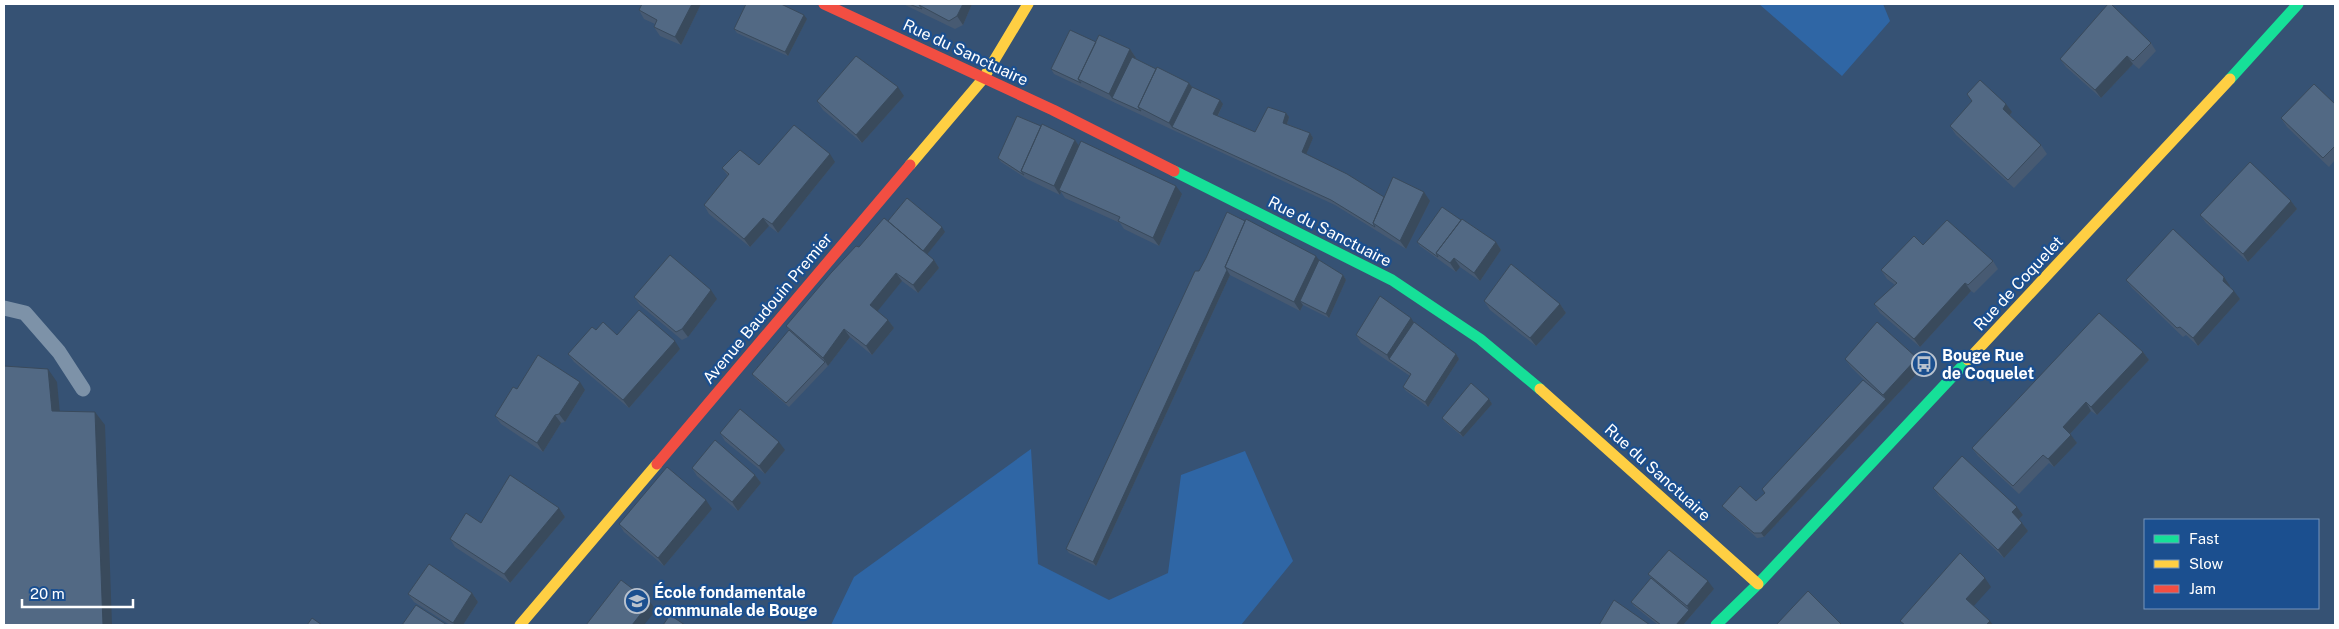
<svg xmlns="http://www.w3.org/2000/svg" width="2339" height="629" viewBox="0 0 2339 629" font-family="'Public Sans',sans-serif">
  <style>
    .green { fill: #2f66a5 }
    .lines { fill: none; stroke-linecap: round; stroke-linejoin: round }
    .lane { stroke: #7d92a8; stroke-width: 15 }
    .fast { stroke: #16e098; stroke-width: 11 }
    .slow { stroke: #ffcf43; stroke-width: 11 }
    .jam { stroke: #f24e42; stroke-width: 11 }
    .wall { fill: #475a72 }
    .shaded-wall { fill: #394a5c }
    .building { fill: #526984; stroke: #394a5c }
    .labels { text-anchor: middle; stroke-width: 4.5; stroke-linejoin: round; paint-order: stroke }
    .street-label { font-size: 16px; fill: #fff; stroke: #1b4f8f }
    .poi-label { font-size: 16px; font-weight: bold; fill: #fff; stroke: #1b4f8f; text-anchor: start }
  </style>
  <rect width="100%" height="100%" fill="#365274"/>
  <path class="green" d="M1759 4H1883L1890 21 1842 76Z
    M1031 449 1038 564 1109 600 1168 573 1181 475 1245 451 1293 561 1241 625H831L854 577Z"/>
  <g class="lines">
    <path class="lane" d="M4 308 25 313 59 352 83 389"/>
    <path class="fast" d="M2230 79 2298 4
      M1174 171 1392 280 1480 339 1540 389
      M1716 625 1758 584 1968 360"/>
    <path class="slow" d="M910 165 983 79 1028 4
      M1968 360 2230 79
      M1540 389 1758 584
      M520 625 657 464"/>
    <path class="jam" d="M824 4 1053 110 1174 171
      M657 464 910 165"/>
  </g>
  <path class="wall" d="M642 4H701L681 45 660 36 654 27 655 24 644 19 639 10Z
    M903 4H972L963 25 955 29Z
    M807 19 788 56 737 33 734 29Z
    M1096 42 1130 49 1136 58 1135 59 1156 69 1189 83 1192 87 1223 104 1218 116 1255 132 1286 113 1289 117 1287 124 1310 133 1313 138 1306 154 1384 197 1430 201 1406 249 1335 205 1175 131 1054 74 1051 69Z
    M2151 43 2156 51 2139 69 2133 64 2101 98 2066 67 2060 59Z
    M1967 94 2012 112 2010 115 2041 145 2047 154 2014 188 1956 135 1950 126 1972 102Z
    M904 96 862 143 823 110 817 101Z
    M2335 104V160L2329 167 2287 127 2281 118Z
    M1041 126 1075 140 1079 146 1182 194 1159 246 1124 229 1120 223 1065 198 1061 192 1060 195 1027 179 1001 162 998 158Z
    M835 162 778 233 769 226 750 247 709 214 704 205 728 176 722 168 759 165Z
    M2291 201 2297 209 2248 262 2206 223 2200 215Z
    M1461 220 1496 242 1501 250 1480 281 1460 267 1456 272 1420 246 1417 242Z
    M888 221 945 232 927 254 934 260 939 268 918 293 902 281 877 311 888 320 894 328 872 355 850 337 828 366 789 407 755 378 752 374 789 330 786 326 859 247Z
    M1206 258 1319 260 1343 275 1346 280 1329 318 1303 305 1300 311 1230 275 1096 566 1069 553 1066 549 1199 271Z
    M1993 261 1998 269 1974 293 1971 291 1920 347 1880 313 1874 304 1895 285 1887 279 1881 270Z
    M2126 280 2230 286V287L2240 299 2198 346 2186 335 2183 337 2132 288Z
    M634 297 717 299 688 337 682 340 640 305Z
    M1484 301 1560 304 1566 313 1536 346 1490 310Z
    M1414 322 1456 354 1459 359 1428 407 1406 391 1403 387 1410 376 1361 343 1356 335Z
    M596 330 617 335 680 349 629 408 574 362 568 354Z
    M2143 352 2149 360 2097 415 2091 411 2070 434 2077 443 2054 467 2049 463 2019 494 1978 456 1972 448Z
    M1845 359 1923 367 1764 537 1757 538 1726 510 1722 506 1756 501 1765 493 1869 385 1851 367Z
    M517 389 585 390 565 422 561 423 543 452 501 424 495 416Z
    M1489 399 1492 404 1463 437 1445 422 1442 418Z
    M720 433 785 450 765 474 725 441Z
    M692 468 755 475 761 483 738 511 697 476Z
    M1933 488 2017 507 2023 515 2019 519 2028 531 2004 558 1939 496Z
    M559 508 565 517 510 583 455 547 450 539 481 523Z
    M712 509 664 566 624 532 619 524Z
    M1648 574 1714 589 1683 625H1658L1634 606 1631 602 1651 578Z
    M472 593 478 602 463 625H450L414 602 408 594Z"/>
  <path class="shaded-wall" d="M692 4H701L681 45 675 37Z
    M963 4H972L963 25 957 16Z
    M804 15 807 19 788 56 785 52Z
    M1130 49 1136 58 1116 100 1112 98 1115 102 1109 94Z
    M2127 56 2133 64 2101 98 2095 90Z
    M1189 83 1195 91 1172 127 1169 123Z
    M898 87 904 96 862 143 856 135Z
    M1220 100 1223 104 1216 119 1213 114Z
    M2006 104 2012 112 2008 117 2003 109Z
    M1286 113 1289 117 1286 127 1283 123Z
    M1310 133 1313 138 1305 157 1302 152Z
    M1075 140 1081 149 1059 190 1061 192 1060 195 1054 186Z
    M830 154 835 162 778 233 772 224Z
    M1176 186 1182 194 1159 246 1153 238Z
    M1424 192 1430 201 1406 249 1400 241Z
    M2291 201 2297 209 2248 262 2243 254Z
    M763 218 769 226 750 247 744 239Z
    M942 227 945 232 925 257 922 252Z
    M1496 242 1501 250 1480 281 1474 273Z
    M1316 256 1322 264 1300 301 1303 305 1300 311 1294 302Z
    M1454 258 1460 267 1456 272 1450 263Z
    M934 260 939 268 918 293 913 285Z
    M1227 270 1230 275 1096 566 1093 562Z
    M896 273 902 281 876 313 870 305Z
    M1343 275 1346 280 1329 318 1326 314Z
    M2224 277 2230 286 2229 289 2223 281Z
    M1965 283 1971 291 1920 347 1914 339Z
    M711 290 717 299 688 337 682 329Z
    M2234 291 2240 299 2198 346 2193 338Z
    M1560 304 1566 313 1536 346 1530 338Z
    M1411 318 1417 327 1389 359 1387 355Z
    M888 320 894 328 872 355 866 346Z
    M844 329 850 337 828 366 823 358Z
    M675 341 680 349 629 408 623 400Z
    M2143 352 2149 360 2097 415 2091 407Z
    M1456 354 1459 359 1428 407 1425 402Z
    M1917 358 1923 367 1764 537 1761 533 1886 399 1883 395Z
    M48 369 57 382 61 424 52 411Z
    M580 382 585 390 565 422 559 414Z
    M1489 399 1492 404 1463 437 1460 433Z
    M2086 402 2091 411 2069 435 2063 427Z
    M95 412 105 425 112 625H103Z
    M555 415 561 423 543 452 537 443Z
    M2071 435 2077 443 2054 467 2048 459Z
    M779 442 785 450 765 474 759 466Z
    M755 475 761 483 738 511 732 502Z
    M706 500 712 509 664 566 658 558Z
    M2017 507 2023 515 2017 521 2012 512Z
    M559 508 565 517 510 583 504 574Z
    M2022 523 2028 531 2004 558 1998 550Z
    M1985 578 1991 587 1972 608 1966 599Z
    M1708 581 1714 589 1683 625H1676L1689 610 1687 606Z
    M472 593 478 602 463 625H455L453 623Z
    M650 602 656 610 644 625H632Z
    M1990 621 1993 625H1986Z"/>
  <path class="building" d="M642 4H692L675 37 654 27 657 20 639 10Z
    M746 4H781L804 15 785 52 734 29Z
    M909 4H920L919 5 922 9Z
    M920 4H963L957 16 949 21 919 5Z
    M2108 4H2111L2151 43 2133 61 2127 56 2095 90 2060 59Z
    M1070 30 1096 42 1078 79 1081 83 1051 69Z
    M1099 35 1130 49 1109 94 1078 79Z
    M856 56 898 87 856 135 817 101Z
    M1132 57 1156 69 1138 107 1141 111 1112 98Z
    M1157 67 1189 83 1169 123 1138 107Z
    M1980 80 2006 104 2003 109 2041 145 2008 180 1950 126 1972 101 1967 94Z
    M2314 84 2335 104V135L2334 136 2335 137V146L2323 158 2281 118Z
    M1192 87 1220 100 1213 114 1255 132 1268 107 1286 113 1283 123 1310 133 1302 152 1347 174 1384 197 1373 223 1375 227 1331 200 1172 127Z
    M1017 116 1041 126 1021 171 1024 175 998 158Z
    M1042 124 1075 140 1054 186 1021 171Z
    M794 125 830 154 772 224 763 218 744 239 704 205 729 174 722 168 740 150 759 165Z
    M1081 141 1176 186 1153 238 1118 221 1120 217 1059 190Z
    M2250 162 2291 201 2243 254 2200 215Z
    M1393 177 1424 192 1400 241 1373 223Z
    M907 198 942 227 923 251 888 221Z
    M1442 207 1461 220 1436 253 1438 257 1417 242Z
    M1227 212 1245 221 1225 267 1227 270 1093 562 1091 561 1066 549 1195 271H1199L1206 258Z
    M884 218 934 260 913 285 896 273 870 305 888 320 866 346 844 329 823 358 786 326 831 273 856 246 859 247Z
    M1246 219 1316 256 1294 302 1225 267Z
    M1462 219 1496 242 1474 273 1454 258 1450 263 1436 253Z
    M1947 220 1993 261 1968 285 1965 283 1914 339 1874 304 1897 283 1881 270 1914 236 1923 245Z
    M2173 229 2224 277 2223 281 2234 291 2193 338 2180 327 2177 328 2126 280Z
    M670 255 711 290 682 329 676 332 634 297Z
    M1319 260 1343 275 1326 314 1300 301Z
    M1511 264 1560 304 1530 338 1484 301Z
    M1380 296 1411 318 1387 355 1356 335Z
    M639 310 675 341 623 400 568 354 592 327 596 330 603 322 617 335Z
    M2099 313 2143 352 2091 407 2086 402 2063 427 2071 435 2048 459 2043 455 2013 486 1972 448Z
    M1414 322 1456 354 1425 402 1403 387 1411 374 1389 359Z
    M1877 322 1917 358 1883 395 1845 359Z
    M789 330 825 362 786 403 752 374Z
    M538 355 580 382 559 414 555 415 537 443 495 416 513 387 517 389Z
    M4 366 48 369 52 411 95 412 103 625H4Z
    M1863 380 1886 399 1761 533H1754L1722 506 1740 486 1756 501 1765 493 1762 489Z
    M1471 383 1489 399 1460 433 1442 418Z
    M740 409 779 442 759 466 720 433Z
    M715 440 755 475 732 502 692 468Z
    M1962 456 2017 507 2012 512 2022 523 1998 550 1933 488Z
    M667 467 706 500 658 558 619 524Z
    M510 475 559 508 504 574 450 539 466 513 481 523Z
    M1669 550 1708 581 1687 606 1648 574Z
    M1960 553 1985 578 1966 599 1990 621 1986 625H1905L1900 621Z
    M429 564 472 593 453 623 408 594Z
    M1651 578 1689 610 1676 625H1661L1631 602Z
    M621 580 650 602 632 625H586Z
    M1808 591 1842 625H1776Z
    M1614 600 1650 625H1599Z
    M416 605 447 625H402Z
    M670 615 685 625H663Z
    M312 618 322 625H307Z"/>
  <defs>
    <symbol id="bus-ring" viewBox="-11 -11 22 22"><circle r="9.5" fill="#1b4f8f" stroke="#b9c2ce" stroke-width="1.5"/><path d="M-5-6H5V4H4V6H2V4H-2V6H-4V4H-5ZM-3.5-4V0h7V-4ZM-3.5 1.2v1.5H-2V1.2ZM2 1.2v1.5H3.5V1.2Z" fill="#b9c2ce"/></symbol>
    <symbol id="school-ring" viewBox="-11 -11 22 22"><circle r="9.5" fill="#1b4f8f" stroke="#b9c2ce" stroke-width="1.5"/><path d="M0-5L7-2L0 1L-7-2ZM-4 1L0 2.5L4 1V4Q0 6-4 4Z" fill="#b9c2ce"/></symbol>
  </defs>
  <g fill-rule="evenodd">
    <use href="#bus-ring" x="1910" y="350" width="28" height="28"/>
    <use href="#school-ring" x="623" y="587" width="28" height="28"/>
  </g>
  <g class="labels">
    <g class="street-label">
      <text transform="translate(966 52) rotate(25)" y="6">Rue du Sanctuaire</text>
      <text transform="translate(1330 231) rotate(27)" y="6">Rue du Sanctuaire</text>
      <text transform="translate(2018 283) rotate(-47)" y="6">Rue de Coquelet</text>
      <text transform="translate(767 308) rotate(-50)" y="6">Avenue Baudouin Premier</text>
      <text transform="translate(1658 472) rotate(42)" y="6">Rue du Sanctuaire</text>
    </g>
    <g class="poi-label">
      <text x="1942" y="361">Bouge Rue<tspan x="1942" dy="18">de Coquelet</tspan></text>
      <text x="654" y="598">École fondamentale<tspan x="654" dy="18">communale de Bouge</tspan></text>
    </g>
  </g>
  <rect width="2339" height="629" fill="none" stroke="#ffffff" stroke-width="10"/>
  <rect x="2144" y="519" width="175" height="90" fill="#1b4f8f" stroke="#7695bc"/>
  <rect x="2154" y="535" width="25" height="8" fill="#16e098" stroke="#7695bc"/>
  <text x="2189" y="544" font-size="15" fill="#ffffff">Fast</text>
  <rect x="2154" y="560" width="25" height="8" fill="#ffcf43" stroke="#7695bc"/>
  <text x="2189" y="569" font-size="15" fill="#ffffff">Slow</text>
  <rect x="2154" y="585" width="25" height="8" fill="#f24e42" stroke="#7695bc"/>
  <text x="2189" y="594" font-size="15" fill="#ffffff">Jam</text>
  <path d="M22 599v8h111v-8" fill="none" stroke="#ffffff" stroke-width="2.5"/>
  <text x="30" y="599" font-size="15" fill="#ffffff" stroke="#1b4f8f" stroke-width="4" paint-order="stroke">20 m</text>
</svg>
